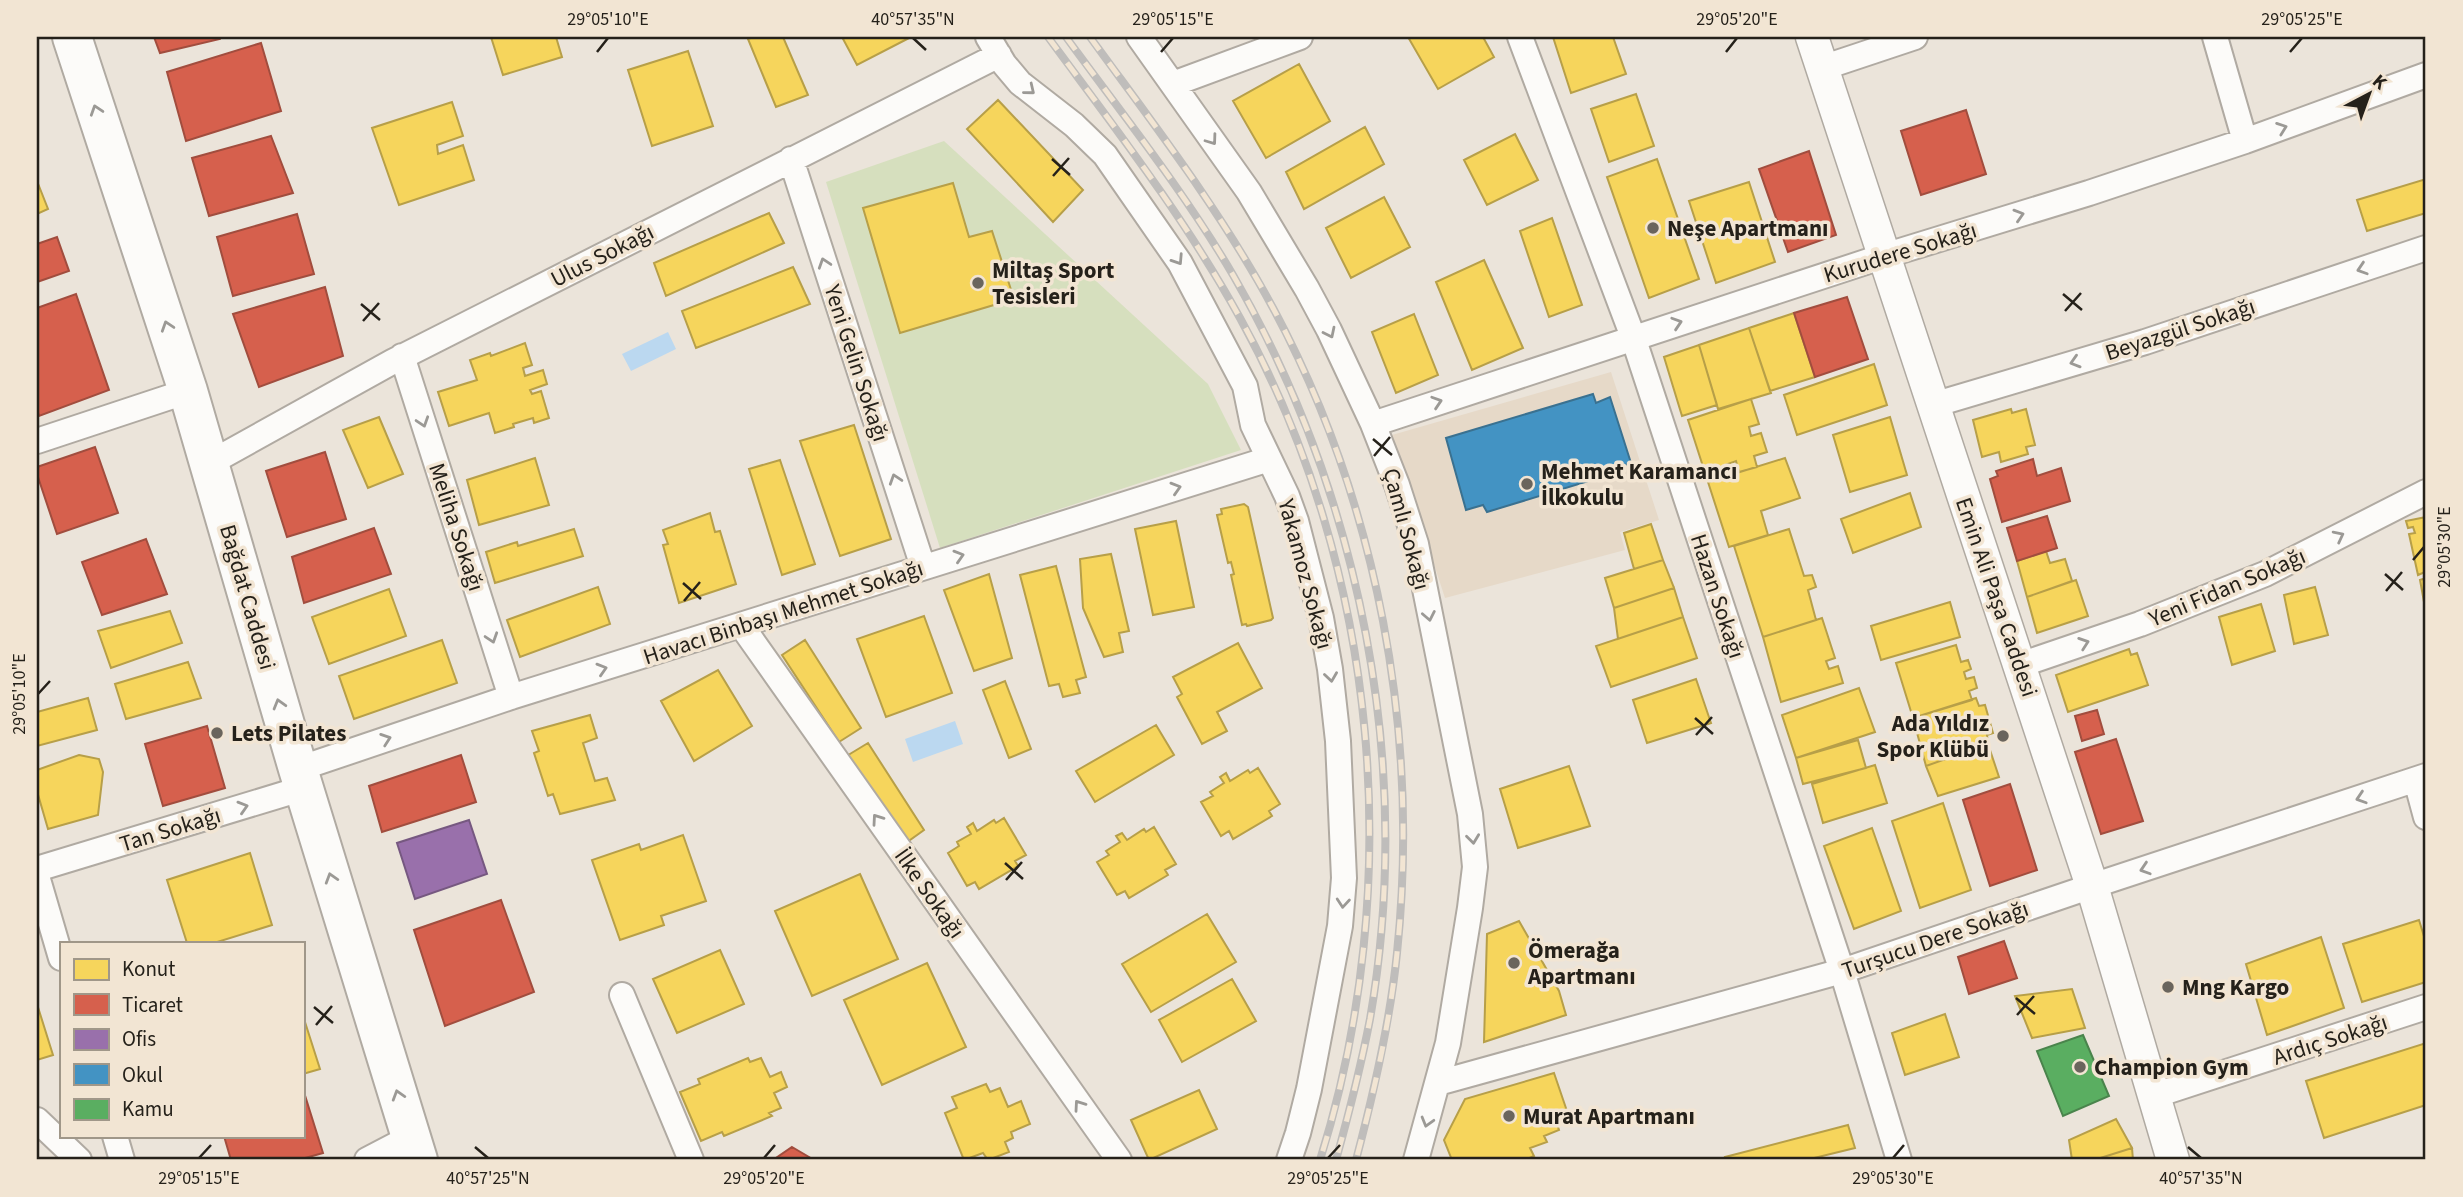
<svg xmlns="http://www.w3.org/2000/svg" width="2463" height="1197" viewBox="0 0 2463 1197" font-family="'Source Sans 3',sans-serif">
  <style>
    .built { fill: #e6d9c8 }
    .green { fill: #d6dfbe }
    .water { fill: #bbd8f0 }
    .homes { fill: #f6d55c; stroke: #b79f48; stroke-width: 2 }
    .shops { fill: #d6604d; stroke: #a14d3e; stroke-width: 2 }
    .offices { fill: #9970ab; stroke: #765880; stroke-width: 2 }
    .schools { fill: #4393c3; stroke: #3a7190; stroke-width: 2 }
    .public { fill: #5aae61; stroke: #4a844c; stroke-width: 2 }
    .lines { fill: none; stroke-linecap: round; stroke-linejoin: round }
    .minor-casing { stroke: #b0aaa2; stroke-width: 28 }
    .tertiary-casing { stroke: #b0aaa2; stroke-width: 35 }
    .primary-casing { stroke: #b0aaa2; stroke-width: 42 }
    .minor { stroke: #fcfbf9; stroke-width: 24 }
    .tertiary { stroke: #fcfbf9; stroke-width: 32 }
    .primary { stroke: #fcfbf9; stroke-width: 38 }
    .rail-casing { stroke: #bfbdbb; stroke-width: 8 }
    .rail { stroke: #f2e5d3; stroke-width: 5; stroke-dasharray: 16; stroke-linecap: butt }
    .oneway { stroke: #9b9995 }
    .ticks { fill: none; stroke: #25211a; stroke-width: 2.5 }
    .poi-dot { fill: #6a655d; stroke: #f2e5d3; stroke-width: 2.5 }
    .labels { text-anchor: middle; stroke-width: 7; stroke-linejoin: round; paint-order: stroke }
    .poi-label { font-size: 23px; font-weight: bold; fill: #25211a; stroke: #f2e5d3; text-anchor: start }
    .street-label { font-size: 23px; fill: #25211a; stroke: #f2e5d3 }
    .neatline { fill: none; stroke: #25211a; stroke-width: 2.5 }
    .ticks-label { font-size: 18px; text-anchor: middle; fill: #25211a }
  </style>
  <rect width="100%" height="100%" fill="#ebe4da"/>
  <path class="built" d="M1611 372 1659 520 1620 532 1625 550 1445 598 1392 435Z"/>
  <path class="green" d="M944 141 1208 384 1241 450 940 548 826 182Z"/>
  <path class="water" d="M668 332 676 349 631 371 622 354Z
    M955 721 963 744 913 762 905 739Z"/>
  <path class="homes" d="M491 37H556L562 57 503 75Z
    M753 37H783L808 95 776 107 748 39Z
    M842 37H911L857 65Z
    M1408 37H1483L1494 57 1438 89Z
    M1553 37H1613L1626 74 1571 93Z
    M688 51 713 126 652 146 628 70Z
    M1299 64 1330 121 1266 158 1233 101Z
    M1636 94 1654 146 1609 162 1591 109Z
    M998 100 1083 190 1053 222 967 129Z
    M452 102 463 136 437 145 438 154 463 145 474 180 399 205 372 128Z
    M1365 127 1384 164 1304 209 1286 172Z
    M1515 134 1538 180 1487 205 1464 160Z
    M1657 159 1699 279 1649 298 1607 177Z
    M2426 179V213L2367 231 2357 200Z
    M37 181 48 209 37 214Z
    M1749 182 1775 262 1716 283 1689 201Z
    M953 183 969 237 992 231 1014 299 900 333 863 208Z
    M1384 197 1410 247 1351 278 1326 228Z
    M769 213 784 243 666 296 654 263Z
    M1552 218 1582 305 1549 317 1520 231Z
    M1484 260 1523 348 1472 370 1436 282Z
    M793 267 810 304 696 348 682 311Z
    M1794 313 1815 377 1770 391 1749 328Z
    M1414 314 1438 375 1396 393 1372 332Z
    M1749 328 1771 393 1718 409 1699 345Z
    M525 343 532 365 523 368 525 376 543 370 547 384 530 390 532 394 541 391 549 418 534 423 533 418 513 424 514 427 495 433 489 413 449 426 438 392 477 380 470 360 490 353 491 356Z
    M1699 345 1717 405 1682 416 1664 357Z
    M1874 364 1887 405 1797 435 1784 395Z
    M1751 399 1759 424 1749 427 1751 436 1761 433 1767 452 1754 456 1757 467 1739 472 1736 461 1725 465 1729 476 1708 482 1688 420Z
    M2011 409 2012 413 2026 409 2035 445 2026 447 2028 454 2001 462 1999 452 1982 457 1973 420Z
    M379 417 403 474 368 488 343 430Z
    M1890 417 1907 475 1850 492 1833 435Z
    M854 425 891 539 840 556 800 441Z
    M535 458 549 505 479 525 467 480Z
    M1785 458 1800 498 1761 511 1768 535 1729 547 1708 482Z
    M780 460 815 564 782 575 749 469Z
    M1910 493 1921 527 1853 553 1841 519Z
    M1244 504 1248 507 1273 618 1271 620 1247 626 1246 624 1242 625 1231 575 1234 574 1231 562 1228 563 1217 515 1222 514 1221 509Z
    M710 513 715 532 720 531 736 584 679 603 663 545 668 544 663 530Z
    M2426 517V613L2420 580 2426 578 2425 572 2418 575 2409 534 2415 533 2413 527 2408 528 2406 521Z
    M1176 521 1194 607 1153 615 1135 529Z
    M1651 524 1663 560 1634 569 1624 533Z
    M574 529 583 556 495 583 486 552 517 542 518 546Z
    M1789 529 1804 576 1812 575 1816 587 1808 590 1816 620 1763 637 1734 546Z
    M2046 551 2050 563 2065 559 2072 581 2027 597 2017 561Z
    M1111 554 1129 631 1119 633 1123 652 1104 657 1083 608 1080 559Z
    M1663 560 1674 588 1614 608 1605 578Z
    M1056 566 1086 677 1076 680 1080 693 1063 697 1059 684 1049 686 1020 575Z
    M989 574 1012 658 974 671 944 590Z
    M2076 580 2088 616 2037 633 2027 597Z
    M598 587 610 624 520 657 507 620Z
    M2315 587 2328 635 2294 644 2284 595Z
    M1674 588 1683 617 1618 639 1614 608Z
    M389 589 406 636 329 664 312 617Z
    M1950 602 1960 637 1881 660 1871 626Z
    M2261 604 2275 651 2232 665 2219 617Z
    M170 611 182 643 111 668 98 631Z
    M924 616 952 693 886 717 857 639Z
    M1683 617 1697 658 1611 687 1596 646Z
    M1822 618 1835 658 1826 661 1829 669 1838 666 1843 683 1781 702 1763 637Z
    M442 640 457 683 354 719 339 676Z
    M805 640 861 728 839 742 782 655Z
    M1238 643 1262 688 1217 712 1227 731 1202 744 1177 697 1182 694 1173 677Z
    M1956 645 1961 662 1968 660 1971 669 1964 672 1966 679 1974 677 1977 688 1969 691 1972 700 1913 718 1896 663Z
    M2129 649 2131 655 2137 653 2148 685 2068 712 2056 675Z
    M188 662 201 698 126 719 115 684Z
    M718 670 752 726 694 761 661 701Z
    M1696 679 1711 723 1647 743 1633 700Z
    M1005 681 1031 749 1009 758 983 690Z
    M1859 688 1875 732 1796 758 1782 715Z
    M88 698 97 730 37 746V712Z
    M1976 698 1979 706 1985 705 1993 733 1987 735 1988 744 1926 766 1913 718Z
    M590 715 597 738 583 743 595 781 607 778 615 800 560 814 553 794 548 796 534 753 539 751 532 731Z
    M1156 725 1174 755 1095 802 1076 771Z
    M1858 740 1866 768 1803 784 1796 758Z
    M868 743 924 830 903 845 845 757Z
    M1988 744 1999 777 1938 796 1926 766Z
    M79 755 99 759 103 772 98 815 48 829 37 791V770Z
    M1875 765 1887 803 1823 823 1812 784Z
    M1569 766 1590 826 1518 848 1500 789Z
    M1258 768 1280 804 1269 811 1272 816 1233 839 1229 831 1221 836 1201 802 1213 796 1210 792 1224 783 1220 777 1226 773 1230 781 1248 770 1250 773Z
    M1943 803 1971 890 1920 908 1892 821Z
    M1004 818 1026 855 1015 861 1018 866 979 889 975 882 967 886 948 853 959 846 957 842 971 834 967 827 973 823 977 831 994 820 996 823Z
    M1154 827 1176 864 1165 870 1168 875 1129 898 1125 891 1117 895 1097 862 1109 855 1106 851 1120 842 1116 836 1122 833 1127 840 1144 829 1146 832Z
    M1872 828 1901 911 1854 929 1824 846Z
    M683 835 706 901 661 916 664 925 620 940 592 860 639 844 641 850Z
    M250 853 272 925 214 943H187L167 880Z
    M860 874 898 959 812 996 775 911Z
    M1207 914 1236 962 1151 1012 1122 964Z
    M2419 920 2426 943V982L2362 1002 2343 944Z
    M1519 921 1559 991 1566 1015 1484 1042 1487 934Z
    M2321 937 2344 1008 2267 1035 2246 964Z
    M720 950 744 1004 677 1033 653 979Z
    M927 963 966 1047 882 1085 844 1000Z
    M1232 979 1256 1021 1182 1062 1159 1020Z
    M2072 989 2085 1028 2032 1038 2015 996Z
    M37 1004 53 1055 37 1060Z
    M1945 1014 1959 1057 1905 1075 1892 1033Z
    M305 1022 320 1069 303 1074V1023Z
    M2426 1043V1105L2324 1138 2306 1081Z
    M748 1058 750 1062 761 1058 770 1077 781 1072 787 1087 774 1093 781 1108 769 1113 772 1116 724 1136 722 1132 701 1141 680 1092 700 1084 698 1079Z
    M1554 1073 1568 1114 1555 1118 1559 1130 1544 1136 1547 1142 1530 1148 1534 1156 1525 1160H1452L1444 1140 1465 1099Z
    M986 1084 990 1092 1000 1088 1008 1107 1021 1101 1030 1124 1011 1132 1013 1138 1005 1142 1009 1152 988 1160 983 1153 964 1160 945 1113 957 1108 952 1097Z
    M1199 1090 1217 1129 1149 1160 1131 1120Z
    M2116 1119 2132 1148 2094 1160H2072L2069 1140Z
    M1848 1125 1855 1148 1806 1160H1726L1725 1157Z
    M2132 1148 2133 1160H2094Z"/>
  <path class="shops" d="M154 37H221L220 39 160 53Z
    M261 43 281 111 186 141 167 72Z
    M1966 110 1986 174 1921 195 1901 131Z
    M271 136 293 193 209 216 192 158Z
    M1809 151 1836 235 1788 252 1759 169Z
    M297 214 314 274 233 296 217 237Z
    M57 237 69 271 37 282V244Z
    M325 287 343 356 259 387 233 314Z
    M76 294 109 390 39 416 37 409V308Z
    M1847 297 1868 359 1815 377 1794 313Z
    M95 447 118 513 57 534 37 474V467Z
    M325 452 346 519 287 537 266 471Z
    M2033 459 2037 476 2061 468 2070 501 2002 522 1990 479 1998 476 1996 471Z
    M2047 516 2057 548 2017 561 2007 528Z
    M374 528 391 574 304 603 292 557Z
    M146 539 167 594 102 615 82 562Z
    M2097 710 2104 734 2082 741 2075 716Z
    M207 726 225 788 163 806 145 744Z
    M2116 739 2143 821 2101 834 2075 752Z
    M461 755 476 802 382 832 369 786Z
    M2010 784 2037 870 1990 886 1963 800Z
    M501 900 534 992 445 1026 414 930Z
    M2004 941 2017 978 1969 994 1958 957Z
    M303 1089 323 1153 298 1160H231L224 1136H303Z
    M792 1147 814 1160H773Z"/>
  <path class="offices" d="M469 820 487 874 415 899 397 843Z"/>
  <path class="schools" d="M1593 394 1596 403 1610 397 1631 463 1615 468 1618 472 1487 512 1483 505 1466 510 1446 438Z"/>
  <path class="public" d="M2083 1035 2109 1096 2063 1116 2037 1051Z"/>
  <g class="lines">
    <defs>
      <path id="minor" d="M988 37 1004 64 1020 83 1074 125 1105 155 1180 263 1245 386 1253 425 1287 496 1296 521 1321 618 1330 669 1338 741 1344 878 1340 926 1309 1089 1298 1133 1289 1160
        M1139 37 1249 192 1307 289 1329 330 1373 424 1397 485 1416 544 1470 814 1475 867 1470 908 1448 1043 1416 1160
        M1520 37 1633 337 1842 971 1899 1160
        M2215 37 2245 141
        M1822 68 1915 37
        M1173 84 1300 37
        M791 159 923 567
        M402 356 511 697
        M1933 405 2145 342 2426 248
        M1373 424 1884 256 2089 193 2245 141 2426 75
        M37 441 188 391
        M210 463 392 362 999 55
        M741 625 1119 1160
        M2020 665 2140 624 2265 574 2426 492
        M298 769 511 697 1269 459
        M2416 780 2426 817
        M37 869 304 788
        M37 876 61 958
        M622 995 691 1160
        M1438 1083 1842 971 2092 886 2426 776
        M2153 1096 2426 1007
        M37 1120 79 1160
        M115 1136 122 1160
        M367 1160 411 1137"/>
      <path id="tertiary" d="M1812 37 2092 886 2173 1160"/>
      <path id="primary" d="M72 37 188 391 298 769 418 1160"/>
    </defs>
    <use href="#minor" class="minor-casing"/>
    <use href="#tertiary" class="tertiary-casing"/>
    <use href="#primary" class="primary-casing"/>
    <use href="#minor" class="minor"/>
    <use href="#tertiary" class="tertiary"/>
    <use href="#primary" class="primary"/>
    <defs>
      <path id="rail" d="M1048 37C1115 128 1185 218 1240 318 1380 572 1406 885 1320 1160
        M1066 37C1123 115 1184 191 1233 275 1361 497 1414 765 1370 1019 1361 1066 1349 1113 1336 1160
        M1090 37C1154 125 1221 211 1273 308 1378 504 1420 732 1397 953 1390 1023 1374 1092 1356 1160"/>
    </defs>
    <use href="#rail" class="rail-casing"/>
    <use href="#rail" class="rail"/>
  </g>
  <defs><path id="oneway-chevron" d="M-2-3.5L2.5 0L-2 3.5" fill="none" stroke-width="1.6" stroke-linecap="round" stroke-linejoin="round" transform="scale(1.75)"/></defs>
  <g class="oneway">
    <use href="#oneway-chevron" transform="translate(1030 90) rotate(39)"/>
    <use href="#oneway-chevron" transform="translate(96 110) rotate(-108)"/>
    <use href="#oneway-chevron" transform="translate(2282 128) rotate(-20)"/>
    <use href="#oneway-chevron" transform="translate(1212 140) rotate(54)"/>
    <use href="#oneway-chevron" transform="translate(2019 215) rotate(-17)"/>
    <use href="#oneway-chevron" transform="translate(1178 260) rotate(57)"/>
    <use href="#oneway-chevron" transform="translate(824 263) rotate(-108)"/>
    <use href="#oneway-chevron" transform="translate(2362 269) rotate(162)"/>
    <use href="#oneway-chevron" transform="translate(1677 323) rotate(-18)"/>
    <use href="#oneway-chevron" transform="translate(167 326) rotate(-108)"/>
    <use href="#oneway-chevron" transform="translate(1330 333) rotate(64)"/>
    <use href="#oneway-chevron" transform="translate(2075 362) rotate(163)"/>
    <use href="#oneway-chevron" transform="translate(1437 402) rotate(-18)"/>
    <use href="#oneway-chevron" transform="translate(423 422) rotate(72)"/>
    <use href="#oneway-chevron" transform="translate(895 479) rotate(-108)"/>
    <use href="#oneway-chevron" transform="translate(1176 488) rotate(-17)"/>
    <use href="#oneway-chevron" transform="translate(2339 536) rotate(-27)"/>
    <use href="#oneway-chevron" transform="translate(959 556) rotate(-17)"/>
    <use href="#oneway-chevron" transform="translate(1429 616) rotate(79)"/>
    <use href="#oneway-chevron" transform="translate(492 638) rotate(72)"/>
    <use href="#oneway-chevron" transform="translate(2084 643) rotate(-19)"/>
    <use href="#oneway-chevron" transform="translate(602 669) rotate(-17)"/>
    <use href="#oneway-chevron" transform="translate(1331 677) rotate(82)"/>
    <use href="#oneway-chevron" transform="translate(279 704) rotate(-106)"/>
    <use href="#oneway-chevron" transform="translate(386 739) rotate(-19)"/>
    <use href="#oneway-chevron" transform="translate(2361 798) rotate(162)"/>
    <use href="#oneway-chevron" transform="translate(243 807) rotate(-17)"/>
    <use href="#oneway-chevron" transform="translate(877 819) rotate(-125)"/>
    <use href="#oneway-chevron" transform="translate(1473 839) rotate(83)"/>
    <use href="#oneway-chevron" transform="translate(2145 869) rotate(162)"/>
    <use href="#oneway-chevron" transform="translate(331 878) rotate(-107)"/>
    <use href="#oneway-chevron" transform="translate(1343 903) rotate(95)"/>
    <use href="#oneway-chevron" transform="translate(398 1095) rotate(-107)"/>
    <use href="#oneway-chevron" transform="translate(1079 1105) rotate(-125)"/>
    <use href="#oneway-chevron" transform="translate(1427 1122) rotate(106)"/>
  </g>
  <path class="ticks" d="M913 38 926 50M597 52 608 38M1161 52 1173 38M1726 52 1737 38M2290 52 2302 38M1052 159 1070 175M1053 176 1069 158M2063 294 2082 310M361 304 380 320M2065 311 2081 293M363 321 379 303M1373 439 1392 455M1374 456 1390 437M2413 560 2424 547M2385 574 2403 590M683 583 701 599M2386 591 2402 572M684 601 700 582M38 694 50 681M1695 718 1713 734M1696 735 1712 717M1005 863 1023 879M1006 880 1022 862M2016 998 2035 1014M314 1007 333 1023M2017 1015 2034 996M316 1025 332 1006M475 1147 488 1158M2188 1147 2201 1158M199 1158 211 1145M764 1158 775 1145M1328 1158 1340 1145M1893 1158 1904 1145"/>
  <g class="poi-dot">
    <circle cx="1653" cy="228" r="7"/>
    <circle cx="978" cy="283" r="7"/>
    <circle cx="1527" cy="484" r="7"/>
    <circle cx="217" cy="733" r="7"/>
    <circle cx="2003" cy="736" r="7"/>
    <circle cx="1514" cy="963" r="7"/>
    <circle cx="2168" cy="987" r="7"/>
    <circle cx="2080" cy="1067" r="7"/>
    <circle cx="1509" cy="1116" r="7"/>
  </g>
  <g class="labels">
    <g class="poi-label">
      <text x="1667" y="236">Neşe Apartmanı</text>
      <text x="992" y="278">Miltaş Sport<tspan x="992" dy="26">Tesisleri</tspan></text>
      <text x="1541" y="479">Mehmet Karamancı<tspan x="1541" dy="26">İlkokulu</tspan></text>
      <text x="1989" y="731" text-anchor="end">Ada Yıldız<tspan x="1989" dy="26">Spor Klübü</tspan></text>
      <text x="231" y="741">Lets Pilates</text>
      <text x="1528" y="958">Ömerağa<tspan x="1528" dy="26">Apartmanı</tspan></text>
      <text x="2182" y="995">Mng Kargo</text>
      <text x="2094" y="1075">Champion Gym</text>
      <text x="1523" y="1124">Murat Apartmanı</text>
    </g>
    <g class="street-label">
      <text transform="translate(1900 252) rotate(-17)" y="8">Kurudere Sokağı</text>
      <text transform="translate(602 255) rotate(-27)" y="8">Ulus Sokağı</text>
      <text transform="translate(2180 329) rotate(-18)" y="8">Beyazgül Sokağı</text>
      <text transform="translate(857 363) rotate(72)" y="8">Yeni Gelin Sokağı</text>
      <text transform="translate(457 527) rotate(72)" y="8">Meliha Sokağı</text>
      <text transform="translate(1407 529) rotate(75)" y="8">Çamlı Sokağı</text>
      <text transform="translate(1306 574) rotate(75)" y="8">Yakamoz Sokağı</text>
      <text transform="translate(2227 587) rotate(-23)" y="8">Yeni Fidan Sokağı</text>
      <text transform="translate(1718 596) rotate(72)" y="8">Hazan Sokağı</text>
      <text transform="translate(248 597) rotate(74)" y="8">Bağdat Caddesi</text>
      <text transform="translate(1997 597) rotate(71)" y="8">Emin Ali Paşa Caddesi</text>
      <text transform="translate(783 612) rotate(-18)" y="8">Havacı Binbaşı Mehmet Sokağı</text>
      <text transform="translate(170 829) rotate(-17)" y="8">Tan Sokağı</text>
      <text transform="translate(930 893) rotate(55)" y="8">İlke Sokağı</text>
      <text transform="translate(1935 939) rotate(-19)" y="8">Turşucu Dere Sokağı</text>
      <text transform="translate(2330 1039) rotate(-18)" y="8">Ardıç Sokağı</text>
    </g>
  </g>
  <rect width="2463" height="1197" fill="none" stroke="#f2e5d3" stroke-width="77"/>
  <rect x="60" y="942" width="245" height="196" fill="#f2e5d3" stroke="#a09789" stroke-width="2"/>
  <rect x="74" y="959" width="35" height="21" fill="#f6d55c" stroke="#a09789" stroke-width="2"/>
  <text x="122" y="976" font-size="21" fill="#25211a">Konut</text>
  <rect x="74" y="994" width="35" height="21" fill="#d6604d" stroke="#a09789" stroke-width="2"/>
  <text x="122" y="1012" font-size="21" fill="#25211a">Ticaret</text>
  <rect x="74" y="1029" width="35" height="21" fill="#9970ab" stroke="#a09789" stroke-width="2"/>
  <text x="122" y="1046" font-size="21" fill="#25211a">Ofis</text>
  <rect x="74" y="1064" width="35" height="21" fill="#4393c3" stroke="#a09789" stroke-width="2"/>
  <text x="122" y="1082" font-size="21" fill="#25211a">Okul</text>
  <rect x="74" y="1099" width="35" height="21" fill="#5aae61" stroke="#a09789" stroke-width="2"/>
  <text x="122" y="1116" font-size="21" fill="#25211a">Kamu</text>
  <g transform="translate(2369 94) rotate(41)" stroke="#f2e5d3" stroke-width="5" paint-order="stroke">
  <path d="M0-5L12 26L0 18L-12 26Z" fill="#25211a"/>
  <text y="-10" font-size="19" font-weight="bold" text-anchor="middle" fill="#25211a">K</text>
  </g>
  <rect x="38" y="38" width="2386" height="1120" class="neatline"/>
  <g class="ticks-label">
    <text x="608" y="25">29°05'10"E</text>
    <text x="913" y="25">40°57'35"N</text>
    <text x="1173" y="25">29°05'15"E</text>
    <text x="1737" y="25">29°05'20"E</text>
    <text x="2302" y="25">29°05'25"E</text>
    <text transform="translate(2444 547) rotate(-90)" y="6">29°05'30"E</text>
    <text transform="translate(19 694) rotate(-90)" y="6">29°05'10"E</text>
    <text x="199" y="1184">29°05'15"E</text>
    <text x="488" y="1184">40°57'25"N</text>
    <text x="764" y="1184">29°05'20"E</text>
    <text x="1328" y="1184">29°05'25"E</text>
    <text x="1893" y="1184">29°05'30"E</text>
    <text x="2201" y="1184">40°57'35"N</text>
  </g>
</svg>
